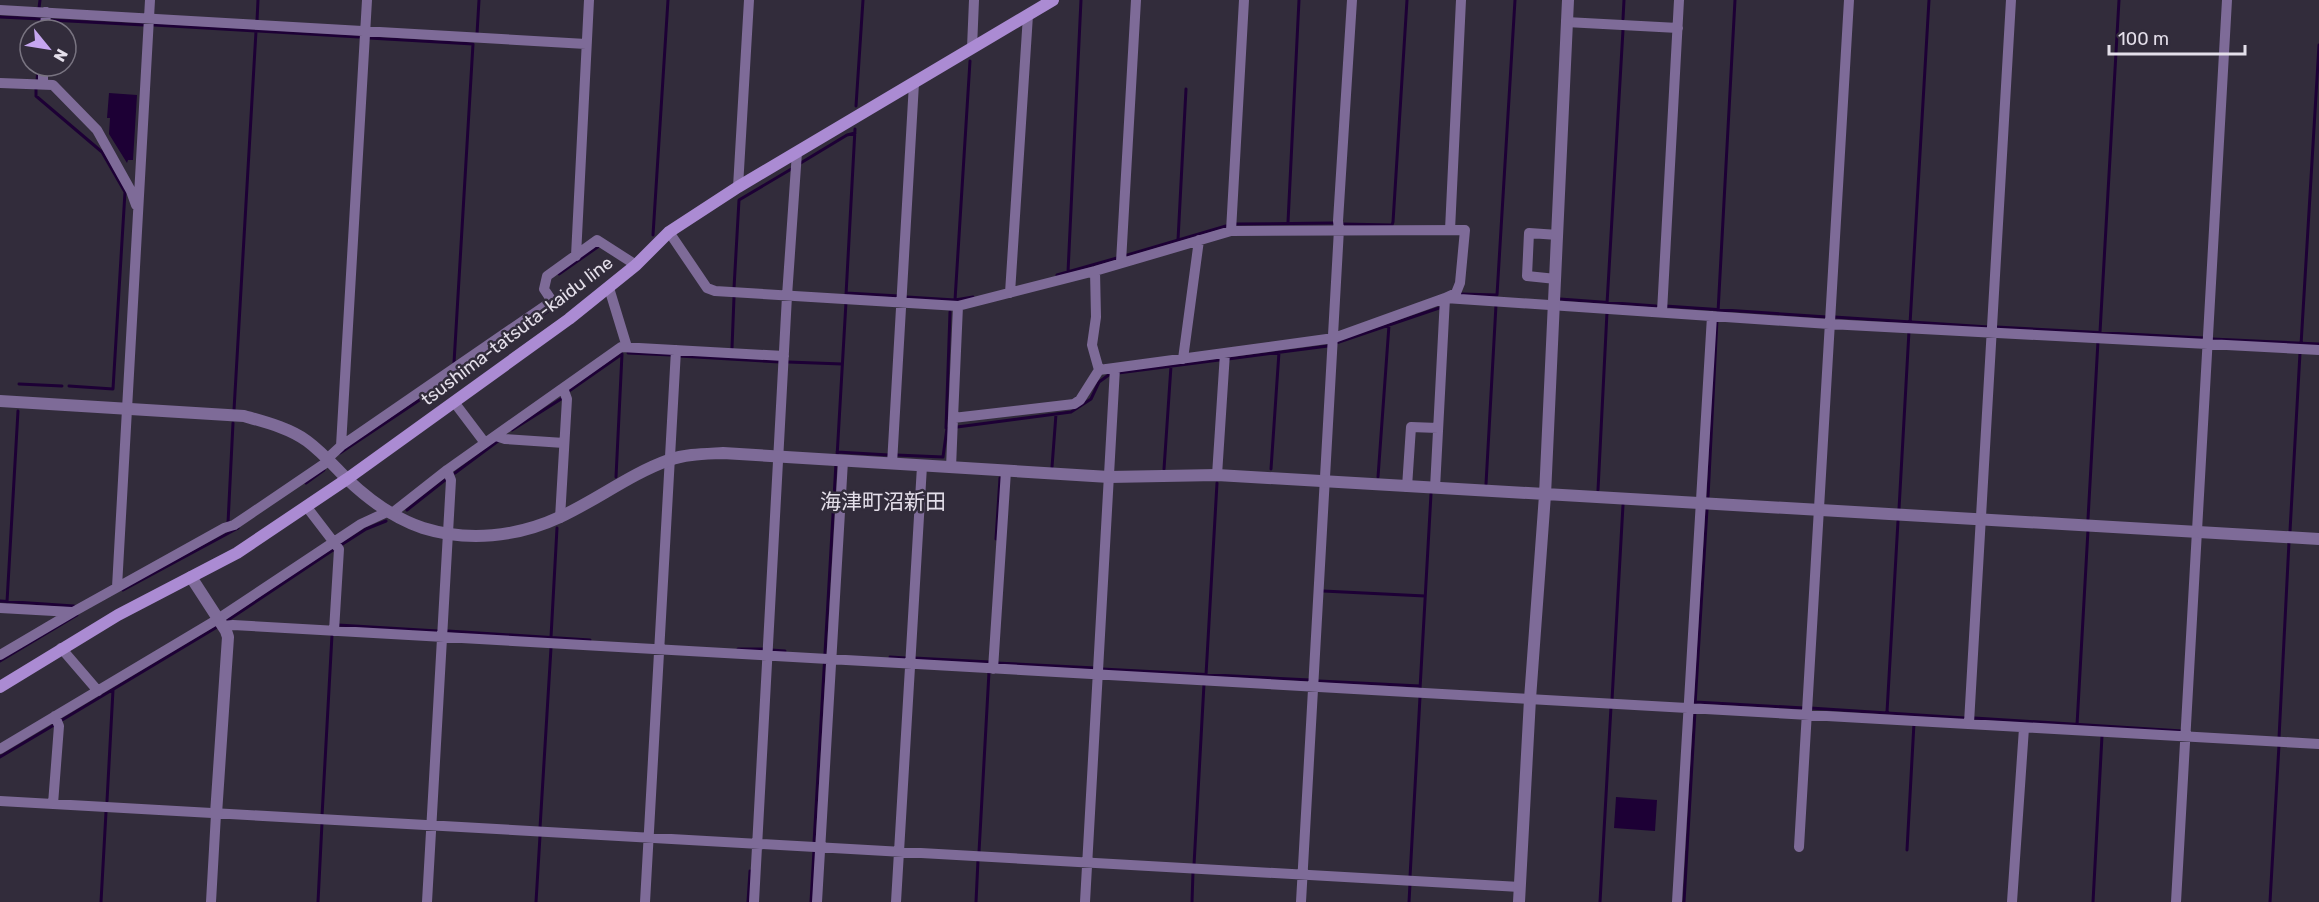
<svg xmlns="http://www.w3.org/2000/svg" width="2319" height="902" viewBox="0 0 2319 902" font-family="Rubik,'Noto Sans JP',sans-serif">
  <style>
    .water { fill: #1d0035 }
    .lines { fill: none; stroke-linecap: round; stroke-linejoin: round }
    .stream { stroke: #1d0035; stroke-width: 3 }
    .minor { stroke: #7e6b98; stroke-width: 10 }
    .tertiary { stroke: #7e6b98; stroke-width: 12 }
    .secondary { stroke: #ab8bd3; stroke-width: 12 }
    .labels { text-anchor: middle; stroke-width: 5; stroke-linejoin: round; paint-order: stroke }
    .street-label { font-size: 18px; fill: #e4dfea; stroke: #322c3b }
    .quarter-label { font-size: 21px; fill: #e4dfea; stroke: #322c3b }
  </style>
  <rect width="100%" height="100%" fill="#322c3b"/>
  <path class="water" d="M109 93 137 95 133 160H128L127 163 109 134 110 118H107Z
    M1616 797 1657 800 1655 831 1614 828Z"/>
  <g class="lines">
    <path class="stream" d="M39 8 40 0
      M0 17 41 19V22
      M1623 19 1624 0
      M50 20 144 25
      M257 21 258 0
      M154 25 359 37
      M477 34 479 0
      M369 38 473 44
      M37 81 38 68
      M36 89V96L102 152 125 192 113 389 69 386
      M856 106 863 0
      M799 164 847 135 855 133
      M1288 222 1299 0
      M1236 224 1333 223
      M1342 224 1392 225 1393 222 1407 0
      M653 235 668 0
      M1178 240 1186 89
      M1124 256 1226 226
      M1068 272 1081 0
      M559 274 599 246
      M1057 275 1117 258
      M734 288 739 200 793 168
      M846 293 899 296
      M1461 294 1497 295 1515 0
      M846 295 855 129
      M907 297 955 300 973 297
      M1560 299 1656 306
      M955 300 970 61
      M1607 304 1623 30
      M1665 306 1827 317
      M1718 312 1735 0
      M1834 317 1989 327
      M1910 324 1929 0
      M1996 327 2204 338
      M2100 332 2119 0
      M2212 339 2319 344
      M1336 343 1439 308
      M2301 345 2319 45
      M732 348 734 297
      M628 353 671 355
      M679 356 780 362
      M1228 359 1328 346
      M788 362 842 364
      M454 363 473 44
      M1118 373 1219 360
      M19 384 62 386
      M569 391 622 354
      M234 410 256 31
      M957 427 1071 412 1091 399 1099 382 1110 374
      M946 428 950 312
      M512 430 561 399
      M837 452 889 455
      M340 453 454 377 558 304 556 298
      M896 455 943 457 947 428
      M837 457 846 302
      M1052 467 1056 414
      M1164 469 1171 366
      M1271 469 1279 352
      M455 473 498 441
      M616 477 622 354
      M1378 477 1389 325
      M306 483 324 470
      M1486 484 1496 305
      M1598 490 1607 312
      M1708 497 1717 319
      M1899 509 1909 331
      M407 510 445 480
      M2088 519 2098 341
      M228 523 233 423
      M2290 531 2300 353
      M996 539 1000 478
      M341 545 366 529 386 521
      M123 590 238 528
      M1323 591 1425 596
      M0 601 74 606
      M7 602 18 411
      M228 620 333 550 335 551
      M338 625 438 631
      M448 631 590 640
      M551 637 557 528
      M738 649H763
      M771 650 785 651
      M890 657 906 658
      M914 658 990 662
      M0 661 77 615
      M996 663 1095 668
      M1102 669 1310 680
      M1206 675 1217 483
      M1319 681 1420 686
      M1420 689 1431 494
      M1612 700 1623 505
      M1695 702 1804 708
      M1695 705 1707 509
      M1810 708 1965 718
      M1887 712 1898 521
      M1974 718 2182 731
      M62 720 217 627
      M2077 725 2088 530
      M2279 738 2289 542
      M0 757 54 725
      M107 801 113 690
      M322 816 332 635
      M540 828 551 648
      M814 843 836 463
      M1907 850 1914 723
      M979 852 989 672
      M1194 865 1204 684
      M1410 877 1420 697
      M101 902 106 812
      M318 902 322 823
      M536 902 540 836
      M748 902 750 871
      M811 902 814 850
      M976 902 978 860
      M1192 902 1193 872
      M1409 902 1410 884
      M1600 902 1611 707
      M1684 902 1695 711
      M2093 902 2102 736
      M2270 902 2279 745"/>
    <path class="minor" d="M0 10 586 44
      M1566 22 1678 28
      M45 30 46 12
      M972 48 974 0
      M0 83 53 85 97 130 131 191 136 205
      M43 85V66
      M738 187 749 0
      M1450 230 1461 0
      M1231 231 1244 0
      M669 232 707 288 715 291 958 306 1095 271 1231 231 1465 230 1460 283 1456 293 1445 298 1435 488
      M576 256 589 0
      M1121 262 1136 0
      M1095 271 1096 317 1092 345 1099 370
      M1556 279 1527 276 1529 233 1558 235
      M609 288 627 347
      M1010 293 1028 15
      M1662 312 1679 0
      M1183 359 1199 240
      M454 402 485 443
      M953 418 958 306
      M496 436 505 439 564 443
      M341 446 552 301 544 289 547 276 597 240 636 265
      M328 458 341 446 367 0
      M892 464 914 83
      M951 468 953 418 1074 404 1080 400 1099 370 1334 338 1445 298 1829 324 2319 350
      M1217 475 1225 353
      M1407 487 1411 427 1438 428
      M306 506 339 549 334 631
      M391 514 447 470 621 347 784 356
      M560 518 567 399 563 388
      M117 587 150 0
      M0 608 72 612
      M223 626 233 625 2319 744
      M61 648 98 691
      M0 655 73 612 224 528 234 525 330 460
      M993 669 1006 471
      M1969 723 2011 0
      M0 749 218 619 361 524 387 512
      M0 801 1520 887
      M53 804 59 726 55 716
      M1799 847 1849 0
      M211 902 216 814
      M427 902 451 480 447 470
      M645 902 676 350
      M754 902 787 296 797 152
      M817 902 843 461
      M896 902 922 466
      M1085 902 1115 368
      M1301 902 1339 229 1338 221 1352 0
      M1677 902 1712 316
      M2012 902 2024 728
      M2176 902 2227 0"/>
    <path class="tertiary" d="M0 401 244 416C265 422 289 428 307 441 322 452 334 466 347 479 369 500 393 518 423 528 468 542 517 537 560 517 597 500 630 474 669 460 686 454 704 454 723 453L1109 477 1217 475 2319 539
      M191 577 226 631 228 637 216 814
      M1519 902 1530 699 1545 495 1568 0"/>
    <path class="secondary" d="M0 687 118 615 237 553 347 479 569 319 636 265 669 232 738 187 1053 0"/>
  </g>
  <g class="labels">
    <g class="street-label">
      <text transform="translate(517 331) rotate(-37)" y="6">tsushima-tatsuta-kaidu line</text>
    </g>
    <g class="quarter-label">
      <text x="883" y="509">海津町沼新田</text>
    </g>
  </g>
  <g transform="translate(48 48) rotate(120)"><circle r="28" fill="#322c3b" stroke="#797481" stroke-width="1.5"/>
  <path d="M0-4.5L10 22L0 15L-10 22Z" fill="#c6a6f0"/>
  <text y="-9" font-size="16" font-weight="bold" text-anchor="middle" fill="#e4dfea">N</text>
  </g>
  <path d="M2109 45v9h136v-9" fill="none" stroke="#e4dfea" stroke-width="3"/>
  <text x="2118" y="45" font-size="18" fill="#e4dfea" stroke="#322c3b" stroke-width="4.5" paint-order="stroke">100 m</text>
</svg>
